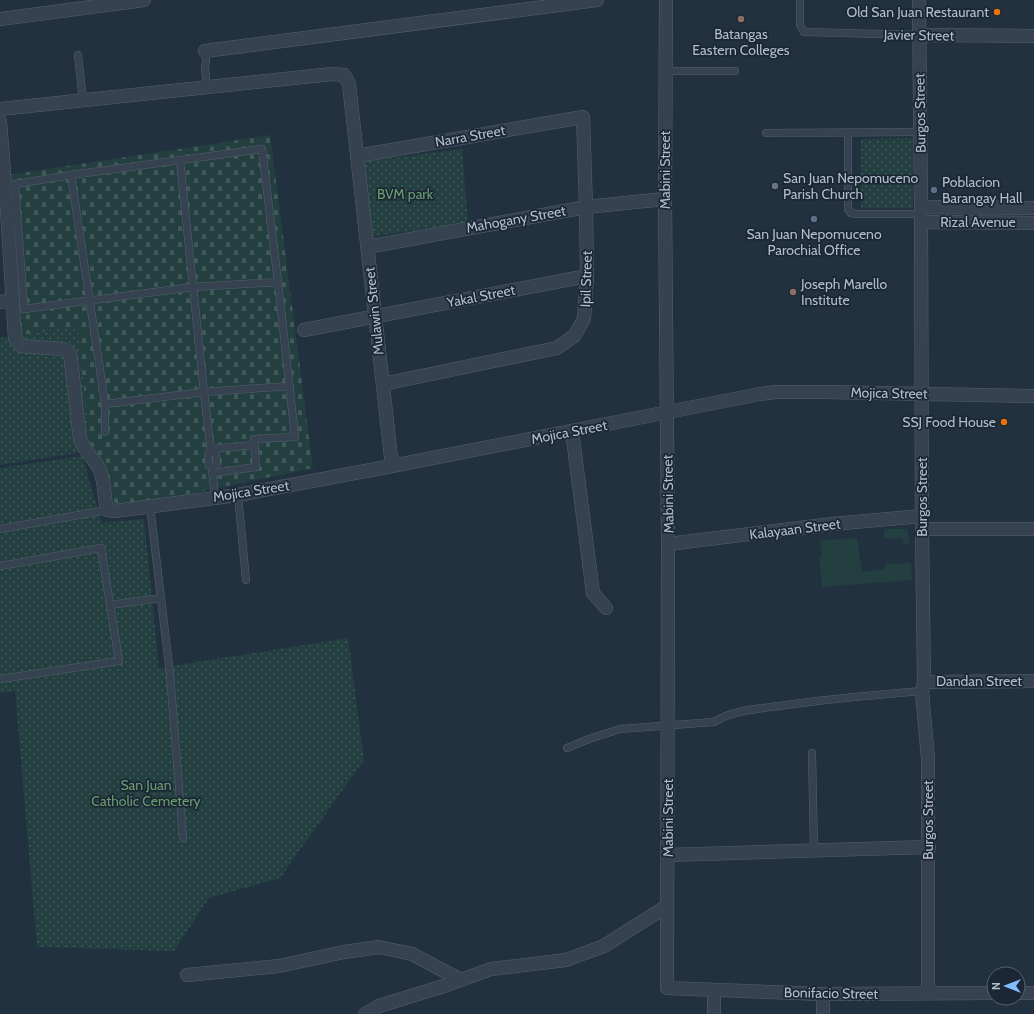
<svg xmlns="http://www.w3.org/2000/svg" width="1034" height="1014" viewBox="0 0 1034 1014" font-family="Cabin,sans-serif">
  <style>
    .green { fill: #243f40 }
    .cemetery { fill: url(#cemetery-stones) }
    .park { fill: url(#park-dots) }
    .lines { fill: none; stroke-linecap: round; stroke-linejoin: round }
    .lane-casing { stroke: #54606d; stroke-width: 8 }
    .street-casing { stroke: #54606d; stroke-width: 14 }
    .lane { stroke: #36424f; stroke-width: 7 }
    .street { stroke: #36424f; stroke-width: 13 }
    .food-dot { fill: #e8710a; stroke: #1b2734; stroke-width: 1.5 }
    .education-dot { fill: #8d6e63; stroke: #1b2734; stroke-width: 1.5 }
    .worship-dot { fill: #6b7280; stroke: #1b2734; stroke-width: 1.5 }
    .service-dot { fill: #5c6f8a; stroke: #1b2734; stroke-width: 1.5 }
    .labels { text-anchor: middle; stroke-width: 3.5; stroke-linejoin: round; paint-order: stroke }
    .poi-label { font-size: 14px; fill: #b2bdca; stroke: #1b2734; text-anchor: start }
    .street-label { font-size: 14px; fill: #b2bdca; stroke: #1b2734 }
    .park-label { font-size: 14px; fill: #689c6f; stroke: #1b2734 }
  </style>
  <defs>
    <pattern id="cemetery-stones" width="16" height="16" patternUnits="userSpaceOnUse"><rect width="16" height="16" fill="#243f40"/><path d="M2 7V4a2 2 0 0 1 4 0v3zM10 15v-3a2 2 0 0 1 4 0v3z" fill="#41595a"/></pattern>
    <pattern id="park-dots" width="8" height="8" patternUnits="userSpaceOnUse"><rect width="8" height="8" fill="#243f40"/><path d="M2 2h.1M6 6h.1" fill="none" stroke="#41595a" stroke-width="1.8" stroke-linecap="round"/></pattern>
  </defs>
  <rect width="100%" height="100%" fill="#22313f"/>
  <path class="green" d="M884 529H908L909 544 903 545V539L884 538Z
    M857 538 862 572 884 569 886 564 911 563 912 580 822 587 819 558 822 557 820 540Z"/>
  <path class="cemetery" d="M270 135 313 468 194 493 127 504 114 503 108 477 18 335 8 175Z"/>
  <path class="park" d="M913 138V208H861V139Z
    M462 149 468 222 370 237 361 162Z
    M77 326 91 451 0 465V338Z
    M82 456 102 523 144 519 159 668 348 638 364 760 280 878 209 898 174 951 37 947 15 691 0 693V468Z"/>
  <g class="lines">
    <defs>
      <path id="lane" d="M800 0V25L804 32 919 35
        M205 51 206 61 205 68 207 87
        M78 55 83 101
        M665 71H735
        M766 133 920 132
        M848 133V209L851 213 856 214H921
        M180 161 204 392 211 452 216 454 217 464 212 468
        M71 175 105 404V432
        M105 404 204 392 290 386
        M211 449 254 445
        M211 452 208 454 209 466 212 468 215 498
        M213 473 256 467 254 439 295 437 278 282 262 149 71 175 15 184 24 309 193 287 278 282
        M238 495 246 580
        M150 506 170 674 183 838
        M0 529 107 510
        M0 566 101 548 119 661 0 679
        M110 605 161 598
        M567 748 589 739 620 729 714 722C733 710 757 709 779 706 826 699 874 695 922 691
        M812 753 814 850"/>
      <path id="street" d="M666 0 665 199 668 544 667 988 823 994 994 993
        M919 0 921 207 922 529 924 682 922 691 928 759V993
        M0 19 144 0
        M919 35 1034 36
        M205 51 597 0
        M0 109 332 74 344 75 349 84 392 466
        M0 121 7 210 15 338 21 346 63 349 70 353 80 439C85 453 94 458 100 470 105 483 104 497 107 510L115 511 238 495 392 466 760 394 776 392H825L1034 396
        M357 156 583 117 586 207 587 276 584 319 574 336 557 348 383 384
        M921 207 1034 208
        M921 222 1034 223
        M367 247 586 207 665 199
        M0 302 13 300
        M304 330 587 276
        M572 431 593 593 606 608
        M922 529H1034
        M668 544 832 524 922 516
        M924 682 1034 681
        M668 855 929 847
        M187 975 279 966 344 952 379 947 412 954 461 980
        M714 990V1014
        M1018 993H1034
        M823 994V1014
        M365 1014 379 1006 447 985 491 969 566 960 604 946 667 906"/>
    </defs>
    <use href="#lane" class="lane-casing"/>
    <use href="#street" class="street-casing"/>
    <use href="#lane" class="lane"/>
    <use href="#street" class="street"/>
  </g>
  <g class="food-dot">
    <circle cx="997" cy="12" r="4"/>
    <circle cx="1004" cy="422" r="4"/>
  </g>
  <g class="education-dot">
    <circle cx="741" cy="19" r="4"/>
    <circle cx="793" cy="292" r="4"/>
  </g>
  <circle class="worship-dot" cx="775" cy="186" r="4"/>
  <g class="service-dot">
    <circle cx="934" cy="190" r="4"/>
    <circle cx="814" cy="219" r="4"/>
  </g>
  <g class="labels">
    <g class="poi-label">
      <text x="989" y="17" text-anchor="end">Old San Juan Restaurant</text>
      <text x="741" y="39" text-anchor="middle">Batangas<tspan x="741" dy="16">Eastern Colleges</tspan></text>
      <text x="783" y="183">San Juan Nepomuceno<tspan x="783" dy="16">Parish Church</tspan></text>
      <text x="942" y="187">Poblacion<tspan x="942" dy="16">Barangay Hall</tspan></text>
      <text x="814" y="239" text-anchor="middle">San Juan Nepomuceno<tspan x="814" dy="16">Parochial Office</tspan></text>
      <text x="801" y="289">Joseph Marello<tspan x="801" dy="16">Institute</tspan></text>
      <text x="996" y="427" text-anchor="end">SSJ Food House</text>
    </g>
    <g class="street-label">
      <text transform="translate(919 35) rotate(1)" y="5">Javier Street</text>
      <text transform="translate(920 113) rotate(-91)" y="5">Burgos Street</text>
      <text transform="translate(470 136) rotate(-10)" y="5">Narra Street</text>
      <text transform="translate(665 170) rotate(-90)" y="5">Mabini Street</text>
      <text transform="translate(516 219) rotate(-10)" y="5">Mahogany Street</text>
      <text x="978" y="227">Rizal Avenue</text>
      <text transform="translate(586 279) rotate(-88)" y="5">Ipil Street</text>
      <text transform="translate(481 296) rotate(-11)" y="5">Yakal Street</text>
      <text transform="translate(374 311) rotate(-96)" y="5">Mulawin Street</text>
      <text transform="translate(889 393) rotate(1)" y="5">Mojica Street</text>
      <text transform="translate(569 432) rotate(-11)" y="5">Mojica Street</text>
      <text transform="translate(251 491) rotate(-9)" y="5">Mojica Street</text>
      <text transform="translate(668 494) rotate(-91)" y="5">Mabini Street</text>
      <text transform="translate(922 497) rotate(-90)" y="5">Burgos Street</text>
      <text transform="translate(795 529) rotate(-7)" y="5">Kalayaan Street</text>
      <text x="979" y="686">Dandan Street</text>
      <text transform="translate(668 818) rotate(-90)" y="5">Mabini Street</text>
      <text transform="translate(928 820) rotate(-90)" y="5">Burgos Street</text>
      <text transform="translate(831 993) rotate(1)" y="5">Bonifacio Street</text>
    </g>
    <g class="park-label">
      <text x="405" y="199">BVM park</text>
      <text x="146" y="790">San Juan<tspan x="146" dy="16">Catholic Cemetery</tspan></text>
    </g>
  </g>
  <g transform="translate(1006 986) rotate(270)"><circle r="19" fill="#1b2734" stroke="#576370"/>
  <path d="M0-3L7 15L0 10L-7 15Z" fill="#83bdfe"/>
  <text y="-6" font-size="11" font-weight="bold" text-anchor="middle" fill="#b2bdca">N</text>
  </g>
</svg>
